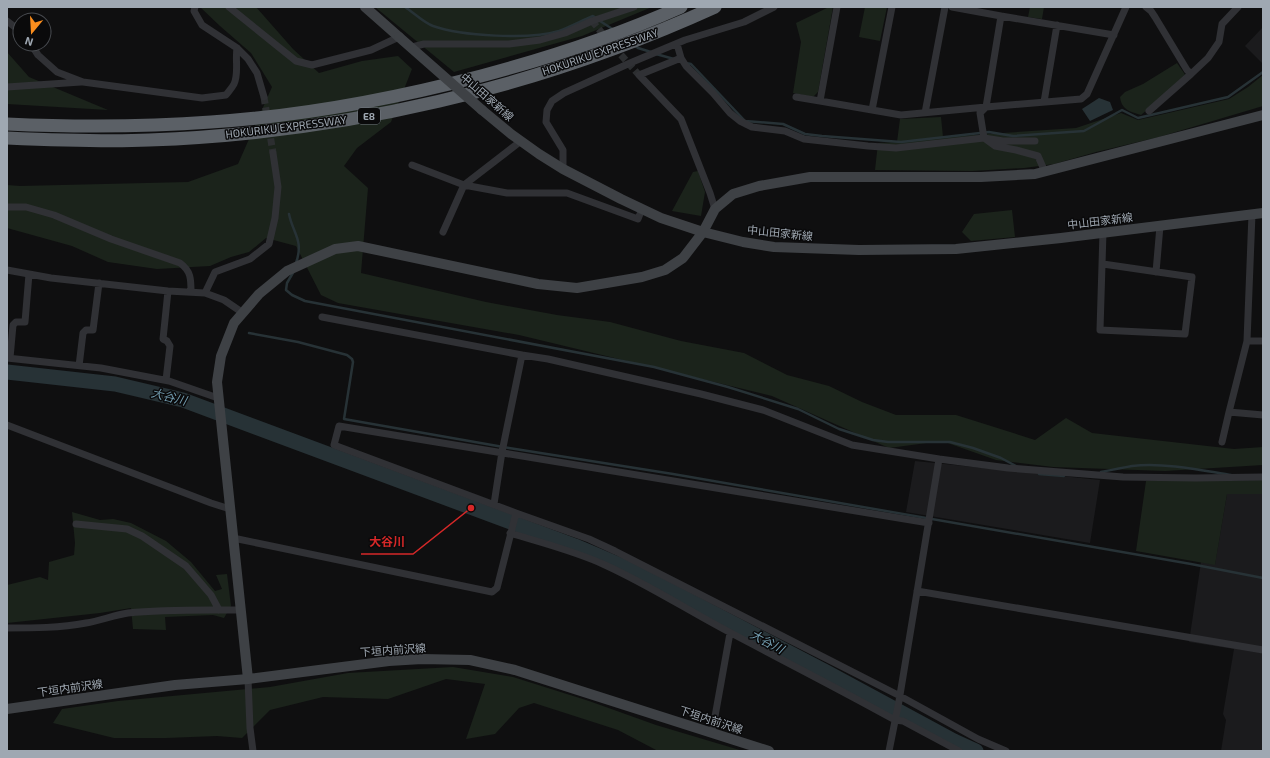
<svg xmlns="http://www.w3.org/2000/svg" width="1270" height="758" viewBox="0 0 1270 758" font-family="'Exo 2','Noto Sans JP',sans-serif">
  <style>
    .built { fill: #1b1b1d }
    .green { fill: #1b231b }
    .water { fill: #273236 }
    .lines { fill: none; stroke-linecap: round; stroke-linejoin: round }
    .stream { stroke: #273236; stroke-width: 2.5 }
    .river { stroke: #273236; stroke-width: 15 }
    .street-tunnel { stroke: #2c2e30; stroke-width: 7; stroke-dasharray: 7 3.5; stroke-linecap: butt }
    .street { stroke: #303135; stroke-width: 7 }
    .secondary { stroke: #3e4145; stroke-width: 10 }
    .highway { stroke: #5b6066; stroke-width: 13 }
    .secondary-bridge { stroke: #3e4145; stroke-width: 10 }
    .labels { text-anchor: middle; stroke-width: 3; stroke-linejoin: round; paint-order: stroke }
    .shield { fill: #0a0a0b; stroke: #727980; stroke-width: 1 }
    .shield-label { font-size: 10px; font-weight: bold; fill: #9fa8b2 }
    .street-label { font-size: 11px; fill: #9fa8b2; stroke: #0a0a0b }
    .water-label { font-size: 12px; font-style: italic; fill: #739db0; stroke: #0a0a0b }
    .leader { fill: none; stroke: #d62828; stroke-width: 1.5 }
    .callout-dot { fill: #d62828; stroke: #0a0a0b; stroke-width: 1.5 }
    .callout-label { font-size: 12px; text-anchor: middle; font-weight: bold; fill: #d62828; stroke: #0a0a0b; stroke-width: 3; stroke-linejoin: round; paint-order: stroke }
  </style>
  <rect width="100%" height="100%" fill="#0f0f10"/>
  <path class="built" d="M1263 27V64L1245 46Z
    M915 461 1100 480 1090 543 906 512Z
    M1227 494H1263V751H1221L1226 720 1223 714 1234 649 1189 642 1201 562 1215 564Z"/>
  <path class="green" d="M200 7H256L293 49 319 73 362 61 398 56 412 69 391 122 357 148 344 166 368 188 361 273 486 302 557 315 610 322 681 341 744 353 787 375 829 386 862 402 896 415H956L1035 440 1066 418 1092 433 1234 449 1263 447V465L1165 471 1053 467 996 460 942 441 889 448 772 396 519 335 338 303 321 295 296 246 266 238 249 252 231 257 210 266 157 269 108 262 72 246 7 228V185L20 186 188 182 238 164 272 87 251 53 220 26Z
    M375 7H652L582 36 454 72Z
    M829 7H833L818 92 813 97 793 93 801 42 796 23Z
    M865 7H887L880 41 859 37Z
    M1030 7H1044L1042 19 1028 17Z
    M7 52 29 77 108 110 7 104Z
    M1177 63 1186 76 1141 115C1130 112 1121 109 1120 97L1125 92 1143 84Z
    M1263 75V106L1159 137 1096 152 1054 164 1024 168 972 171 875 170 878 143 897 142 900 119 941 117 943 137 1076 128 1121 113 1138 120 1229 99 1248 87Z
    M698 171 705 192 701 216 672 211 693 172Z
    M1012 210 1015 237 971 241 962 232 974 214Z
    M1158 480 1203 481 1263 480V494H1227L1215 565 1136 551 1146 481Z
    M72 512 100 520 113 519 131 523 166 541 191 562 215 591 222 589 216 575 227 574 231 606 224 618 213 615 165 617 166 630 133 629 131 608 100 613 7 623V585L40 577 48 580 49 562 74 555 75 543Z
    M453 667 513 677 589 701 656 725 743 751H658L618 730 534 703 519 708 495 734 466 739 485 684 446 679 388 699 323 697 270 710 242 738 217 736 166 738H114L53 723 62 709 118 701 270 687 348 673Z"/>
  <path class="water" d="M1099 98 1110 102 1113 110 1090 121 1082 109Z"/>
  <g class="lines">
    <path class="stream" d="M405 7C414 13 424 23 433 26 461 36 530 40 559 31 570 27 581 21 593 16L596 18
      M600 21 614 30
      M634 45 638 48 651 52
      M656 54 674 59
      M686 63 691 64 745 121 783 124 805 134 822 136 901 142 989 132 1013 136 1084 131 1122 110 1138 118 1228 97 1263 72
      M289 214C293 234 304 240 296 263
      M294 271 287 283 286 290 292 295 305 301 654 367 728 387 798 409 839 429 873 440 888 442H950L973 448 1001 458 1016 466
      M249 333 298 342 347 355 352 359 353 362 344 419 509 448 673 474 1191 564 1263 578
      M1101 472C1111 470 1121 468 1132 466 1161 462 1201 470 1231 475
      M1039 474 1064 476"/>
    <path class="river" d="M7 372 115 384 183 400 575 546 629 569 826 672 954 741 976 751"/>
    <path class="street-tunnel" d="M592 21 607 39
      M614 47 639 75
      M264 97 273 153"/>
    <path class="street" d="M195 7 194 11 202 25 237 48 248 59 257 73 264 97
      M229 7 296 61 312 65 371 50 399 37
      M837 7 820 101 901 115 986 107
      M952 7 1001 16 986 107 1081 99 1087 94 1126 7
      M1146 7 1151 11 1155 17 1187 70 1191 74 1208 58 1219 42 1222 24 1238 7
      M1001 16 1114 35
      M7 21 20 31
      M31 44 38 55 57 72 83 82 202 98 226 95C229 91 232 88 234 84 239 74 235 59 237 48
      M677 44 681 58 639 75 681 119 710 193 715 209
      M412 47 424 44H509L540 40 565 33 592 21 634 7
      M681 58 686 66 713 93 730 113 740 121 752 127 785 131 804 139 868 146 896 148 984 138 1003 141H1035
      M7 87 81 82
      M796 97 820 101
      M1044 102 1057 25
      M986 107 980 113 984 138 995 146 1016 150 1038 156 1045 172
      M872 110 892 7
      M1149 111 1191 74
      M925 113 945 7
      M412 165 464 185 507 193H567L638 219 642 209
      M563 169V150L546 122 547 110 552 101 564 93 630 63 685 40 744 22 774 7
      M7 207H26L54 215 111 239 180 263C191 271 191 279 191 292
      M1252 214 1247 341 1229 412 1263 415
      M443 232 464 185 521 141
      M1103 264 1192 277 1185 334 1100 330 1103 232
      M7 270 51 278 168 291 205 293 215 272 250 259 269 244 275 218 278 187 273 153
      M1156 272 1160 226
      M205 293 224 300 243 313
      M322 317 522 355 548 359 701 394 763 410 852 445 939 459 1008 468 1123 477 1196 478 1263 477
      M1247 341H1263
      M7 358 101 368 169 381 218 398
      M10 358 13 325 16 322H25L29 274
      M79 366 83 333 86 330H93L99 283
      M166 380 170 346 167 341 163 339 168 291
      M7 425 211 503 230 509
      M1222 442 1229 412
      M494 504 502 452 522 355
      M516 513 589 539 615 551 900 696 978 739 1006 751
      M76 524 127 529 142 536 186 566 211 595 219 610
      M510 533C542 543 575 551 605 565 649 585 689 611 731 633 786 662 841 690 895 720L903 721 959 751
      M233 538 492 592 497 588 516 513 334 445 339 426 929 523
      M917 591 1263 650
      M7 628C33 628 60 628 86 623 100 621 114 615 128 613 165 609 203 610 241 610
      M248 679 250 728 253 751
      M712 733 730 633
      M889 751 899 701 939 459"/>
    <path class="secondary" d="M365 7 399 37
      M482 110 511 134 539 154 563 169 621 199 661 218 703 232 743 242 774 247 859 250 956 249 1061 238 1263 213
      M248 679 217 382 221 356 234 323 259 294 287 271 335 249 358 246 538 284 577 288 642 277 665 270 683 258 703 232 715 209 733 194 759 186 810 177H981L1035 174 1263 115
      M7 709 175 685 248 679 389 661 422 659 470 660 515 670 769 751"/>
    <path class="highway" d="M7 124C75 127 143 127 211 122 302 116 393 99 481 76 549 58 616 36 681 7
      M7 138C54 140 102 142 149 140 345 133 537 88 715 7"/>
    <path class="secondary-bridge" d="M399 37 482 110"/>
  </g>
  <g class="labels">
    <rect class="shield" x="358" y="108" width="22" height="16" rx="3"/>
    <g class="shield-label">
      <text x="369" y="120">E8</text>
    </g>
    <g class="street-label">
      <text transform="translate(600 52) rotate(-19)" y="4">HOKURIKU EXPRESSWAY</text>
      <text transform="translate(487 97) rotate(41)" y="4">中山田家新線</text>
      <text transform="translate(286 127) rotate(-7)" y="4">HOKURIKU EXPRESSWAY</text>
      <text transform="translate(1100 221) rotate(-7)" y="4">中山田家新線</text>
      <text transform="translate(780 233) rotate(6)" y="4">中山田家新線</text>
      <text transform="translate(393 650) rotate(-4)" y="4">下垣内前沢線</text>
      <text transform="translate(70 688) rotate(-8)" y="4">下垣内前沢線</text>
      <text transform="translate(711 720) rotate(18)" y="4">下垣内前沢線</text>
    </g>
    <g class="water-label">
      <text transform="translate(169 397) rotate(14)" y="4">大谷川</text>
      <text transform="translate(767 642) rotate(28)" y="4">大谷川</text>
    </g>
  </g>
  <path class="leader" d="M471 508L413 554H361"/>
  <circle class="callout-dot" cx="471" cy="508" r="4"/>
  <g class="callout-label">
    <text x="387" y="546">大谷川</text>
  </g>
  <rect width="1270" height="758" fill="none" stroke="#9fa8b2" stroke-width="16"/>
  <g transform="translate(32 32) rotate(198)"><circle r="19" fill="#0a0a0b" stroke="#46494e"/>
  <path d="M0-3L7 15L0 10L-7 15Z" fill="#fa8d1d"/>
  <text y="-6" font-size="11" font-weight="bold" text-anchor="middle" fill="#9fa8b2">N</text>
  </g>
</svg>
